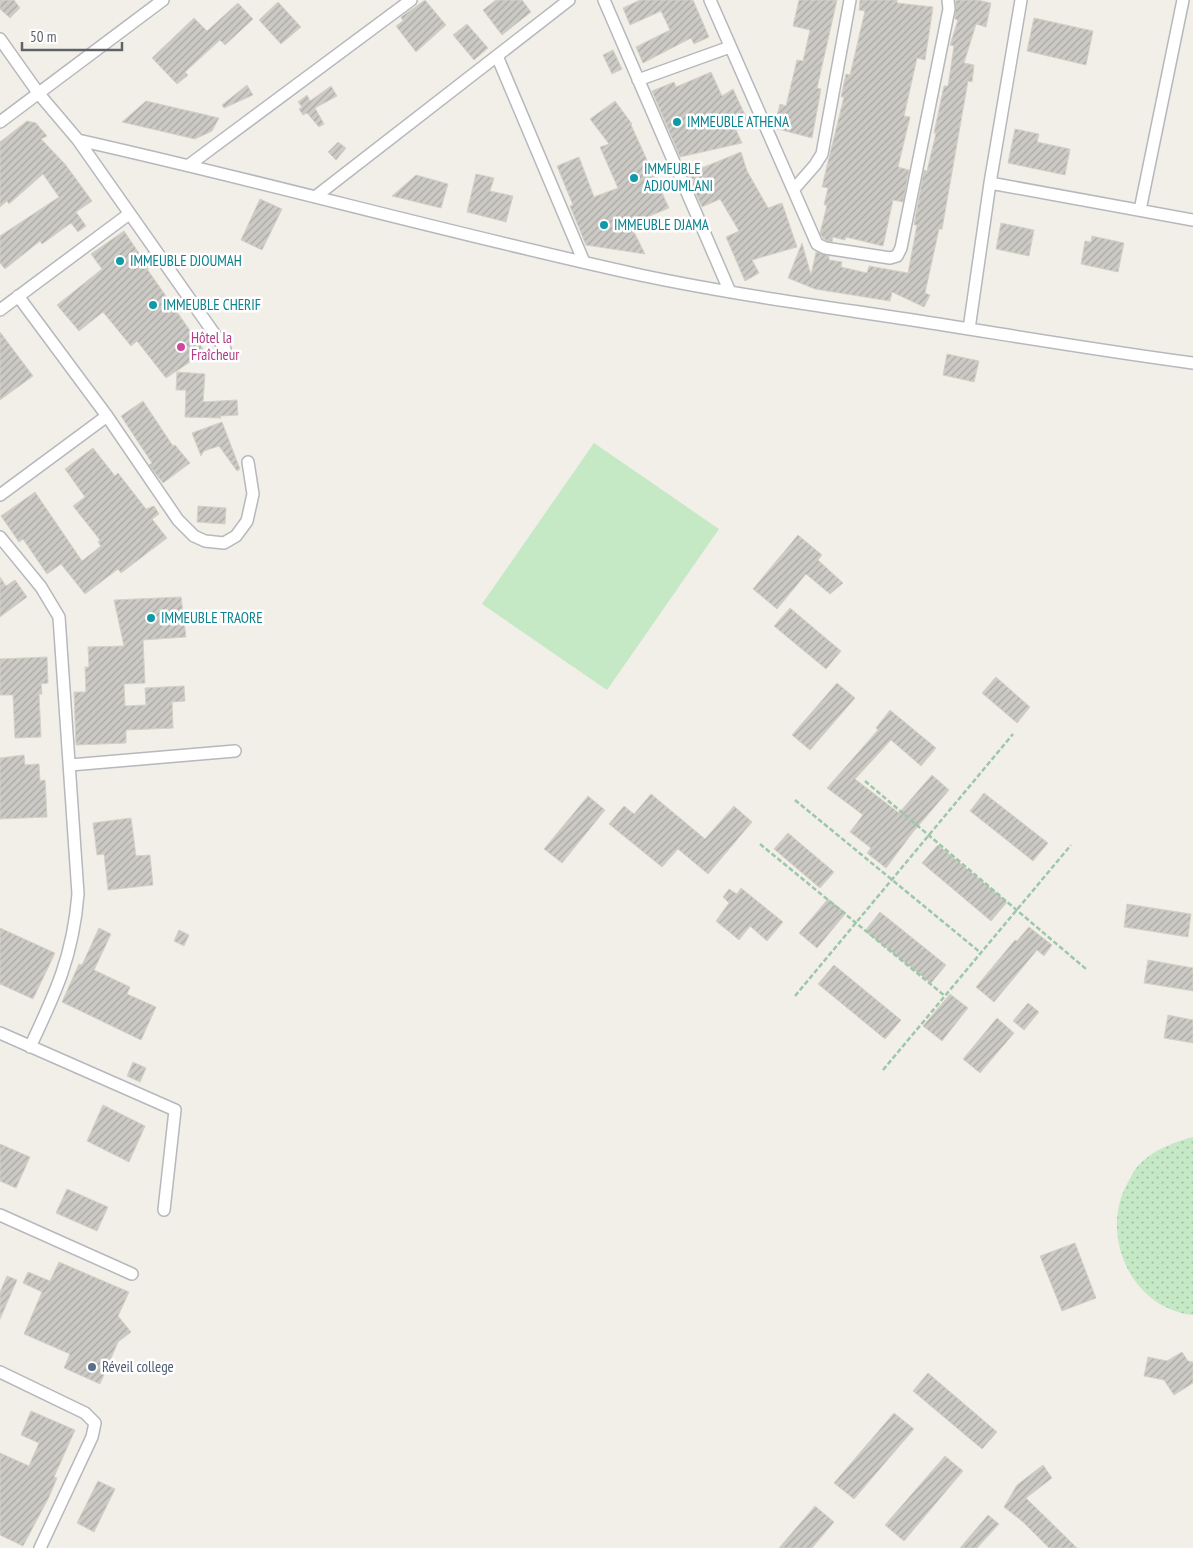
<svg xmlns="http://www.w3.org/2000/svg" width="1193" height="1548" viewBox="0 0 1193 1548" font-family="'PT Sans Narrow',sans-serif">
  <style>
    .grass { fill: url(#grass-dots) }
    .pitch { fill: #c5e8c5 }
    .building { fill: url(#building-hatch); stroke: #d6d1c6 }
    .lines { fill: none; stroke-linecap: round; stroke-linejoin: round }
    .minor-casing { stroke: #b5b8bc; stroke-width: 14 }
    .path { stroke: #9cc7a9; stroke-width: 2.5; stroke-dasharray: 5 2.5; stroke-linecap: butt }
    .minor { stroke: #fff; stroke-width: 11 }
    .culture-dot { fill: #0f9aa8; stroke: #fff; stroke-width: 2 }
    .hotel-dot { fill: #d1479c; stroke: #fff; stroke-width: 2 }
    .service-dot { fill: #5c6f8a; stroke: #fff; stroke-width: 2 }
    .labels { text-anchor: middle; stroke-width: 5; stroke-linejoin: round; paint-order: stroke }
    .culture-label { font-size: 15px; fill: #0d838f; stroke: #fff; text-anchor: start }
    .hotel-label { font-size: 15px; fill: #b23c85; stroke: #fff; text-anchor: start }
    .service-label { font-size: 15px; fill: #4e5e75; stroke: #fff; text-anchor: start }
  </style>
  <defs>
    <pattern id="grass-dots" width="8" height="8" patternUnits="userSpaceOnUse" patternTransform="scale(1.25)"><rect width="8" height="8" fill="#c5e8c5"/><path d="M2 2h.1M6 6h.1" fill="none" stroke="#a3c0a4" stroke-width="1.8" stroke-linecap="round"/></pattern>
    <pattern id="building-hatch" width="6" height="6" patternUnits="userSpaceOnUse" patternTransform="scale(1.25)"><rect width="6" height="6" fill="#cccac5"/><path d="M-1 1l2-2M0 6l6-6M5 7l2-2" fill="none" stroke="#a9a8a4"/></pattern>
  </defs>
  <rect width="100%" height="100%" fill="#f1efe8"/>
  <path class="grass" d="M1193 1137V1315C1132 1309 1099 1236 1127 1184 1130 1179 1133 1172 1137 1167 1152 1150 1172 1143 1193 1137Z"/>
  <path class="pitch" d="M594 443 719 529 607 690 482 604Z"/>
  <path class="building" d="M0 0H14L20 8 10 18 0 9Z
    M425 0 446 25 416 52 396 26 403 21 401 17Z
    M496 0H522L531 12 502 35 483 10Z
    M640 0H693L709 37 694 44 691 38 643 63 636 47 670 30 661 11 630 25 623 8Z
    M799 0H837L817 88 821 89 812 138 774 128 780 104 786 106 797 60 803 61 810 30 793 26Z
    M860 0H897V3L933 7 925 60 917 58 904 116 910 117 898 167 909 170 903 202 893 200 883 246 846 237 845 240 833 237 832 242 827 241 823 238 820 233 827 205H824L828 188 822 187 827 166 844 97H841L846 74 850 75 865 11 859 10Z
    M956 0H977L991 3 986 27 976 24 964 63 974 65 972 82 968 81 942 229H939L925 293 930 295 924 307 892 292 890 301 815 289 788 278 802 243 811 275 816 252 829 256V260L842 262 841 267 867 273 869 266 908 273 917 225H914L924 170 927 171 936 133H934L944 86H948L954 46 950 45 958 20 955 19Z
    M278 2 301 27 281 44 259 20Z
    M238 3 253 19 225 45 220 40 185 72 188 75 177 84 152 58 194 18 207 31Z
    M1034 18 1093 31 1086 65 1027 51Z
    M467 24 488 48 474 60 453 35Z
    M613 50 622 69 612 74 603 55Z
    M711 72 722 96 733 89 751 128 736 130 742 143 680 157 652 91 674 82 676 87Z
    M247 85 253 95 224 108 222 105Z
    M331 86 337 96 315 108 324 124 319 127 307 113 303 115 299 109 302 107 298 102 307 95 310 101Z
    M146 101 219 118 212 131 195 139 122 122Z
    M615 101 632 124 631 125 669 208 630 224 645 254 586 245 570 206 573 205 557 166 579 157 594 197 618 188 600 147 609 144 590 119Z
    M27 121 36 123 47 136 41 139 65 164 92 201 76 212 86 226 78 232 71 223 42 244 40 241 5 269 0 263V236L59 197 43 174 9 204 7 201 0 207V142Z
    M1015 129 1039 134 1037 142 1070 149 1065 175 1008 163Z
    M338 142 346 148 336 160 328 152Z
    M741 152 747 171 768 208 782 203 797 247 752 260 759 273 745 281 726 237 739 231 720 199 702 207 687 174Z
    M476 174 494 178 490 191 513 196 506 222 467 212Z
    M416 175 448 184 441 208 392 196Z
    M260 199 282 209 262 250 241 240Z
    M1001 223 1034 230 1029 256 996 249Z
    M124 231 149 268 147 269 205 352 166 378 137 341 131 346 103 312 79 331 57 305 102 269 91 254Z
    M1092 236 1124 243 1118 272 1081 264 1085 241 1091 242Z
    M0 332 33 376 0 400Z
    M947 354 979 361 974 382 943 375Z
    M177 372 205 374 203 402 237 400 238 415 220 416 221 418 185 417 186 390H176Z
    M143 401 173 446 175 445 190 463 163 483 149 465 152 463 121 416Z
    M222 422 240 469 237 471 219 446 204 451 201 456 192 433Z
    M93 448 115 476 118 473 146 509 154 506 159 514 152 519 167 538 121 573 118 569 85 594 61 564 47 574 23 539 19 542 1 516 35 492 82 561 101 546 98 542 100 540 73 506 85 497 65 469Z
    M198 506 226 508 225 524 197 522Z
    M798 535 822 555 818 560 843 583 830 594 806 574 777 609 753 589Z
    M0 577 6 586 15 580 27 597 0 617Z
    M181 597 186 637 143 640 145 683 124 684 125 706 146 705 145 688 184 686 185 701 172 702 173 728 126 730V743L76 745 74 692H86L85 667H89L88 647 124 646 114 600Z
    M790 608 841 651 826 669 774 626Z
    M47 657 48 683 41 684 42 694H39L41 737 15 738 13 695H0V659Z
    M996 677 1030 707 1017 723 982 693Z
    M837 683 855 698 810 750 792 735Z
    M890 710 936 748 921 766 891 740 855 779 899 813 932 775 949 790 913 832 886 868 867 853 871 848 850 832 863 815 827 788 878 730 876 728Z
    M24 755 25 765 39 764 40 781 45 780 47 817 0 819V758Z
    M984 793 1048 843 1033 861 970 811Z
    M651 794 705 839 734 806 752 822 708 874 678 849 662 867 609 824 624 806 634 814Z
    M588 796 605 810 562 863 544 849Z
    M131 818 136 856 150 855 153 885 108 890 104 854 97 855 93 823Z
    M788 833 834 872 820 888 774 849Z
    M938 845 1007 902 991 921 922 863Z
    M741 888 783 922 767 941 750 926 739 940 716 921 729 903 723 897 729 889 737 894Z
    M828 899 846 913 817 948 799 933Z
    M1127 904 1191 914 1188 937 1124 927Z
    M880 912 946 965 931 983 865 931Z
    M1029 927 1052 945 1044 956 1037 950 994 1002 976 987 1015 940 1017 941Z
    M0 928 55 953 33 999 0 984Z
    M99 928 111 934 94 970 130 987 127 994 156 1007 141 1040 62 1002 79 964 82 965Z
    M179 930 189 935 184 946 174 941Z
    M1148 960 1193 968V991L1144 983Z
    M834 965 901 1020 885 1039 818 984Z
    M950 994 968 1008 942 1041 923 1026Z
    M1028 1003 1039 1012 1024 1030 1013 1021Z
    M1168 1015 1193 1020V1043L1164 1038Z
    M997 1018 1014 1033 980 1073 963 1059Z
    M133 1062 146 1068 140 1082 127 1076Z
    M103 1105 145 1126 129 1162 87 1141Z
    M0 1144 30 1157 16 1188 0 1181Z
    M67 1189 108 1207 97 1231 56 1213Z
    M1075 1243 1096 1298 1062 1311 1040 1256Z
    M59 1262 129 1292 118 1316 131 1332 118 1342 100 1384 64 1368 70 1354 24 1334 42 1292 23 1283 28 1272 50 1281Z
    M7 1276 17 1280 0 1319V1292Z
    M1182 1352 1188 1361 1193 1362V1383L1174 1395 1164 1380 1144 1376 1148 1357 1167 1361Z
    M928 1373 997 1432 982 1449 913 1391Z
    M31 1411 75 1430 54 1477 57 1478 49 1497 23 1546 0 1535V1453L29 1466 39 1443 21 1435Z
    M894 1413 914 1429 854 1499 834 1483Z
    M945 1456 963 1471 904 1541 885 1525Z
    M1043 1465 1052 1478 1026 1498 1077 1548H1049L1023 1522 1004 1507 1017 1485Z
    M98 1481 115 1489 94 1532 77 1523Z
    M815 1506 834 1522 812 1548H779Z
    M988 1515 999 1524 977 1548H960Z"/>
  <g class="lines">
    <defs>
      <path id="minor" d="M604 0 730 292
        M710 0 817 244 825 248 890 258 897 256 901 248 949 9 948 0
        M0 39 39 94 78 140 225 349
        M497 56 584 262
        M638 80 730 47
        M0 122 163 0
        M78 140C266 182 452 234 640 275 725 293 813 305 899 318 997 333 1095 350 1193 363
        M189 165 411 0
        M990 183 1193 220
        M794 189 815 165 822 154 850 0
        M315 197 569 0
        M1140 210 1183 0
        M18 296 107 416 178 520 194 536 205 541 224 543 236 536 247 521 253 494 248 462
        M0 310 129 214
        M969 329 990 183 1021 0
        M0 495 107 416
        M0 537 41 587 59 617 78 894C73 956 56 992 30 1047
        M70 765 235 751
        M0 1033 175 1110 164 1210
        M0 1215 132 1274
        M0 1372 85 1413 95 1423 92 1437 40 1548"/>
    </defs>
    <use href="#minor" class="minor-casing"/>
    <path class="path" d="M865 781 1086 969
      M795 800 981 953
      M760 844 945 996
      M795 996 1013 734
      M883 1070 1071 845"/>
    <use href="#minor" class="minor"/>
  </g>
  <g class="culture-dot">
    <circle cx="677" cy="122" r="5"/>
    <circle cx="634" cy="178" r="5"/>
    <circle cx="604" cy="225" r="5"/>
    <circle cx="120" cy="261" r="5"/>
    <circle cx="153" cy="305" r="5"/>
    <circle cx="151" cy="618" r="5"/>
  </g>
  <circle class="hotel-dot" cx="181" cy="347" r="5"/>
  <circle class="service-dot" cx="92" cy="1367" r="5"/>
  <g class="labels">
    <g class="culture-label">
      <text x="687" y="127">IMMEUBLE ATHENA</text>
      <text x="644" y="174">IMMEUBLE<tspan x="644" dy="17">ADJOUMLANI</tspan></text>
      <text x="614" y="230">IMMEUBLE DJAMA</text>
      <text x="130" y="266">IMMEUBLE DJOUMAH</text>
      <text x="163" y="310">IMMEUBLE CHERIF</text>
      <text x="161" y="623">IMMEUBLE TRAORE</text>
    </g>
    <g class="hotel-label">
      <text x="191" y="343">Hôtel la<tspan x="191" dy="17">Fraîcheur</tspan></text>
    </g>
    <g class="service-label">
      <text x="102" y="1372">Réveil college</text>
    </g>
  </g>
  <path d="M22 42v8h100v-8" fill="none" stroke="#5f6368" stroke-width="2.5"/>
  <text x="30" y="42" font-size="15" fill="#5f6368" stroke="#ffffff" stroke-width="4" paint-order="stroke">50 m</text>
</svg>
